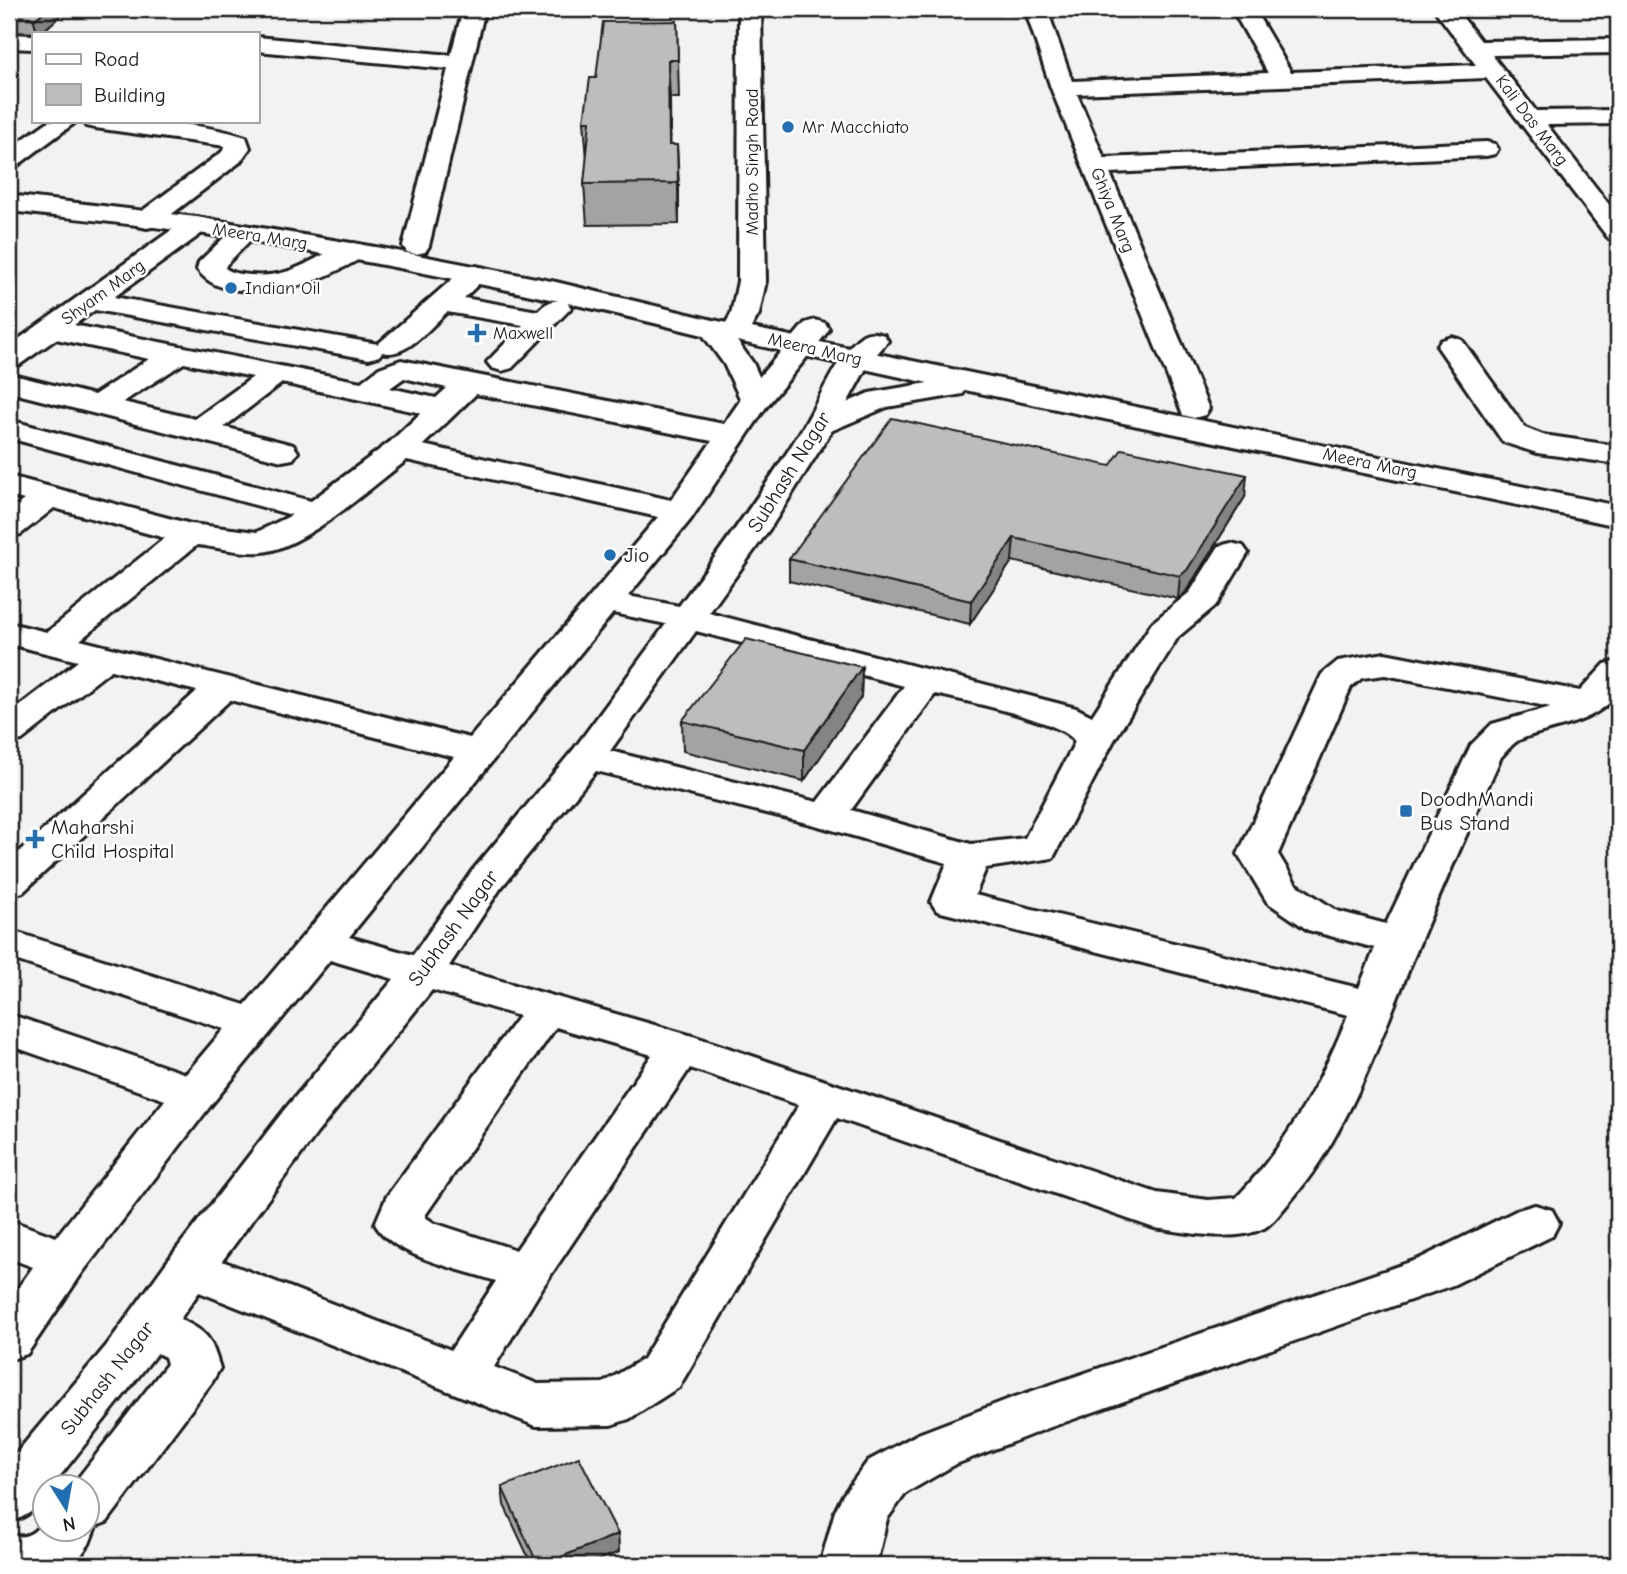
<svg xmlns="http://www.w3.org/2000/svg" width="1627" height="1574" viewBox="0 0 1627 1574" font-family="'Comic Neue',sans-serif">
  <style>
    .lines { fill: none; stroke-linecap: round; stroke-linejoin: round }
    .minor-casing { stroke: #1c1c1c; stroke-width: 6 }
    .major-casing { stroke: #1c1c1c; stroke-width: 6 }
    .minor { fill: #fff; fill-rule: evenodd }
    .major { fill: #fff; fill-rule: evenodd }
    .wall { fill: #a3a3a3; stroke: #1c1c1c; stroke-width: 2 }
    .shaded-wall { fill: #848484; stroke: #1c1c1c; stroke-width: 2 }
    .building { fill: #bdbdbd; stroke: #1c1c1c; stroke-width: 2 }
    .poi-dot { fill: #1f6fb2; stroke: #fff; stroke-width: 2.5 }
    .labels { text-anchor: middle; stroke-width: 5; stroke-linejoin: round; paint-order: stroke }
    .far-street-label { font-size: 18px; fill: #1c1c1c; stroke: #fff }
    .far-poi-label { font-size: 18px; fill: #1c1c1c; stroke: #fff; text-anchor: start }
    .street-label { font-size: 21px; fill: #1c1c1c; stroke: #fff }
    .poi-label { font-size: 21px; fill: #1c1c1c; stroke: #fff; text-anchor: start }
  </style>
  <rect width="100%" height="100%" fill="#f2f2f2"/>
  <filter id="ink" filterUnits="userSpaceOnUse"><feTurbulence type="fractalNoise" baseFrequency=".0143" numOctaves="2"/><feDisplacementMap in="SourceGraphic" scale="14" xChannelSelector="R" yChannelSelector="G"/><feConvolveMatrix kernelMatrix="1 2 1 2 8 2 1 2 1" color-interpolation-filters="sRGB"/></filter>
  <g filter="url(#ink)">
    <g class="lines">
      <defs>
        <path id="minor" d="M463 9H485L429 246 425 252 416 254 407 252 403 246 448 69 257 51V37L451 55Z
          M739 9H761L766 281 759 314 745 338 735 341 725 338 721 332 731 314 738 281Z
          M1025 9H1047L1072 81 1268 73 1232 9H1254L1291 72 1476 65 1434 9H1456L1481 41 1618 39V53L1492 55 1536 111 1618 110V124L1547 125 1618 216V241L1609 239 1486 78 1077 94 1104 158 1486 142 1495 144 1498 149 1495 154 1486 156 1110 173 1209 409 1205 415 1194 418 1183 415 1051 88Z
          M9 34 33 35V49L9 48Z
          M49 121H77L18 165 9 167V149Z
          M83 121C136 119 194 121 246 137L250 148 240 162 156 226 147 228 138 226 134 220 138 214 222 152 225 146 95 128 86 126Z
          M196 217 205 219 209 225 205 231 114 297 378 344 465 268 475 266 485 268 489 274 464 298 538 311C548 301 554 299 567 302L571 308 512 368 502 371 492 368 487 362 523 325 447 312C430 327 406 359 382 352L379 356 369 359 95 310 74 325 361 382 379 368 401 360 724 424 744 395 805 323 815 320 825 323 829 329 825 335 766 407 691 519 628 596 679 606C722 548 764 490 802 429 818 404 838 351 863 335 870 331 877 333 884 335L888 341 869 363 834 427 773 524 709 613 1076 708 1092 716 1152 623 1190 592 1219 546 1231 543 1243 546 1248 553 1220 599 1215 606 1178 637 1113 742 1053 858 986 868 975 895 1359 988 1375 948 1308 930 1267 902 1238 854 1322 674 1338 661 1385 653 1580 691 1605 664 1618 661V694C1590 726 1557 725 1521 739 1513 742 1507 751 1501 757 1473 820 1444 883 1418 947 1382 1033 1350 1135 1286 1206 1280 1213 1272 1224 1264 1228 1234 1243 1186 1232 1154 1228L837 1118 679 1387 629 1419 611 1425 536 1426 199 1292 180 1319C210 1334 210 1337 220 1368L212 1382 107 1522 96 1526 89 1544 74 1565H9V1535C27 1540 35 1533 46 1518V1528H88V1486H72L167 1364 165 1357 157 1353 52 1486H46C46 1506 25 1517 9 1523V1462L107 1345 172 1255 285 1109 394 979 330 960 211 1105 82 1273 27 1354 9 1360V1301L33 1267 9 1258V1220L56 1237 165 1100 9 1045V1014L186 1074 224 1029 9 958V930L245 1005 454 757 230 700 23 892 9 896V861L197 691 111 670 22 740 9 743V714L78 661 9 644V623L47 632 165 538 54 508 21 534 9 537V511L24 500 9 496V476L191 524 257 532 292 515 9 438V420L311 501 390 442 421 413 282 383 224 427 293 445 298 452 293 459 282 461 9 392V374L94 395 149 359 56 339 19 365 9 368V346L187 219ZM184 363 253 377 195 419 123 402ZM404 378 447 388 436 398 390 388ZM476 394 712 441 671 500 423 445ZM407 460 658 517 470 738 80 640 197 545C217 547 242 554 262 552 305 548 372 486 407 460ZM613 613 666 624 574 749 472 871 413 955 349 937ZM696 631 904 686 817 802 610 751ZM1385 675 1551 707 1492 724 1471 745 1386 924 1337 911 1296 884 1278 854 1351 687 1362 678ZM935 694C961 700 1066 721 1075 742L1025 838 971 844 851 810ZM596 771 815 825 947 863 931 902 937 911 1348 1015C1322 1081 1286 1146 1236 1198L1208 1200 1157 1193 696 1037 449 966 500 889ZM432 990 519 1016 387 1196 375 1224C393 1257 460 1269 496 1281L451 1350 222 1261 317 1133ZM556 1027 652 1055 516 1250 434 1223 425 1217 426 1214ZM690 1068 799 1105 643 1359 603 1383 538 1384 494 1367 544 1285Z
          M244 225 253 227 257 233 226 265 225 268C233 274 241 274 251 275 298 279 314 253 353 243L363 245 366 251 363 257C323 280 286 295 239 290 221 288 208 284 197 269L199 262 235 227Z
          M1452 337 1462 340 1525 428 1543 435 1618 446V464L1537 453 1503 442 1437 346 1442 340Z
          M1535 1205 1552 1210 1559 1223 1552 1236 1453 1285 1048 1428 956 1464 906 1493 887 1519 876 1565H820L835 1511 843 1495 868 1461 918 1434 1012 1398 1419 1259 1518 1210Z"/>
        <path id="major" d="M9 195 196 217 381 248 556 282 713 320 1618 506V526L965 390 963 394 887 407 819 436 808 434 804 427 808 420 869 393 928 383 737 341 753 363 770 401 766 407 755 410 744 407 724 364 703 335C536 293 368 260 199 233 136 224 72 218 9 211Z"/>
      </defs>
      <use href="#minor" class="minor-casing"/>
      <use href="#major" class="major-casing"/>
      <use href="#minor" class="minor"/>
      <use href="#major" class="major"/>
    </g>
    <path class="wall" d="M9 9H68L41 33 9 32Z
      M677 21 679 98H670V145H677L679 224 587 225 584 184 587 160 584 121 596 78Z
      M1613 128H1618V151L1610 141Z
      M1245 497 1185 593 1178 599 1012 561 970 624 789 581V559Z
      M862 667 861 697 804 781 683 751 682 721Z
      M502 1487 618 1534 619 1552 586 1565H532L504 1505Z"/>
    <path class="shaded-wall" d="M47 9H68L41 33H37L34 20Z
      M668 60 670 98 671 185 669 145Z
      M677 145 679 185V224L678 183Z
      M1247 475 1245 497 1185 593 1178 599 1180 576Z
      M1014 538 1012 561 970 624 971 601Z
      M862 667 861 697 804 781V750Z
      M618 1534 619 1552 586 1565H541Z"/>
    <path class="building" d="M9 9H47L34 20 30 17 9 16Z
      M677 21 678 60H668L669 145H677L678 183 584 184 590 121H584L590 78H596L603 22Z
      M1613 128H1618V135Z
      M892 418 1110 466 1122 449 1247 475 1187 570 1180 576 1014 538 971 601 789 559Z
      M746 639 862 667 804 750 682 721Z
      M579 1457 618 1534 541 1565H538L502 1487Z"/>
  </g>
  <g class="poi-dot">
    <circle cx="788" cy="127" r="7"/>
    <circle cx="231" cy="288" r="7"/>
    <path d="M473.5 322.5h7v7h7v7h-7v7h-7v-7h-7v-7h7z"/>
    <circle cx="610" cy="555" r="7"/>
    <rect x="1399" y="804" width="14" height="14" rx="3.5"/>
    <path d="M31.5 828.5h7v7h7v7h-7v7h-7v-7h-7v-7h7z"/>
  </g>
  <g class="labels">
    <g class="far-street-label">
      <text transform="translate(1532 120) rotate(53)" y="6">Kali Das Marg</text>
      <text transform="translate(752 162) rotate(-90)" y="6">Madho Singh Road</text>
      <text transform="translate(1113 210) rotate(68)" y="6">Ghiya Marg</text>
      <text transform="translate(260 236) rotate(9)" y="6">Meera Marg</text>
      <text transform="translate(103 292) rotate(-36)" y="6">Shyam Marg</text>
      <text transform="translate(815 349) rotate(13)" y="6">Meera Marg</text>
      <text transform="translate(1370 463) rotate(12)" y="6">Meera Marg</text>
    </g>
    <g class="far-poi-label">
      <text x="802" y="133">Mr Macchiato</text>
      <text x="245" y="294">Indian Oil</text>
      <text x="493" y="339">Maxwell</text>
    </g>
    <g class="street-label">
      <text transform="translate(789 472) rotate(-58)" y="7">Subhash Nagar</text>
      <text transform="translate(453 928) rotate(-54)" y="7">Subhash Nagar</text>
      <text transform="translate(107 1378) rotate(-52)" y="7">Subhash Nagar</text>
    </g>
    <g class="poi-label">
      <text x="624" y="562">Jio</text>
      <text x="1420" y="806">DoodhMandi<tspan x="1420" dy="24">Bus Stand</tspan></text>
      <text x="51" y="834">Maharshi<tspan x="51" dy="24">Child Hospital</tspan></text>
    </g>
  </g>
  <rect width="1627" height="1574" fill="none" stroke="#fff" stroke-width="35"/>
  <rect x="18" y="18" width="1592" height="1539" fill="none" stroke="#1c1c1c" stroke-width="2.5" filter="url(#ink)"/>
  <rect x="32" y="32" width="228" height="91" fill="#ffffff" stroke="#a4a4a4" stroke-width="2"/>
  <rect x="46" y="54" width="35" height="10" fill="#ffffff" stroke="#a4a4a4" stroke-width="2"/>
  <text x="94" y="66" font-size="21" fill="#1c1c1c">Road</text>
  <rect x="46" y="84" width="35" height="21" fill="#bdbdbd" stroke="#a4a4a4" stroke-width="2"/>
  <text x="94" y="102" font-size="21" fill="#1c1c1c">Building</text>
  <g transform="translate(66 1508) rotate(169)"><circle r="33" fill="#ffffff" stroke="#a4a4a4" stroke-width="2"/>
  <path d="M0-5L12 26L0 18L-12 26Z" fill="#1f6fb2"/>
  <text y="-10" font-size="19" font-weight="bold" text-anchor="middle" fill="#1c1c1c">N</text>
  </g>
</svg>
